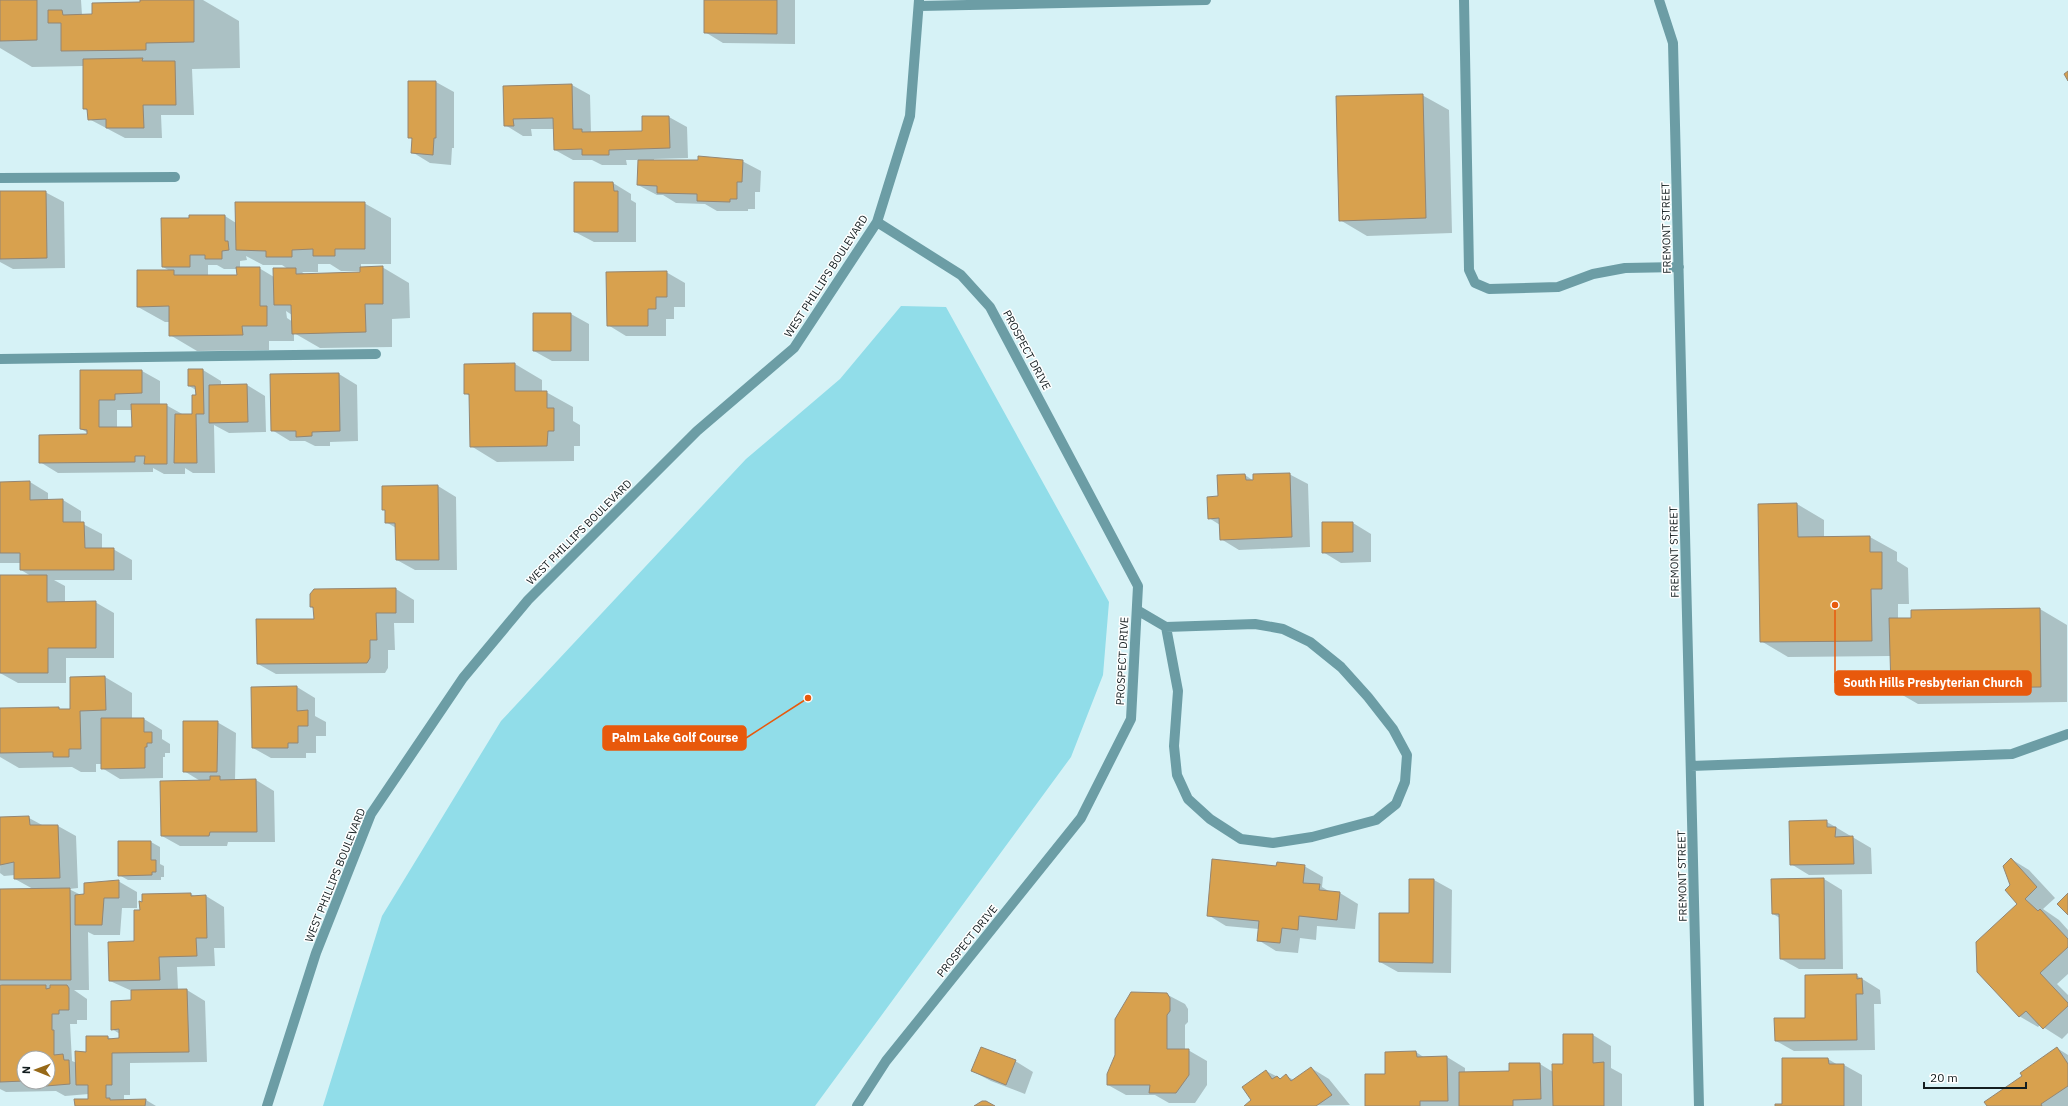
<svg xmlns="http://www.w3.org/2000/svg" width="2068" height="1106" viewBox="0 0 2068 1106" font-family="'IBM Plex Sans',sans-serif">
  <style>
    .green { fill: #91dde9 }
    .shadow { fill: #0003; fill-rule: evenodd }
    .building { fill: #d8a14e; stroke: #938674 }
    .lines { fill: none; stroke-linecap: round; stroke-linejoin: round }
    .minor { stroke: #6c9da5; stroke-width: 10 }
    .labels { text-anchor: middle; stroke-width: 3; stroke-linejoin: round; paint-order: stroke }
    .street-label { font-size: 11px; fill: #141e20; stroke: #fff }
    .leader { fill: none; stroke: #e8590c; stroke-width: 1.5 }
    .callout-dot { fill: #e8590c; stroke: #fff; stroke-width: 1.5 }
    .callout { fill: #e8590c; stroke: #e8590c; stroke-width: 1.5 }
    .callout-label { font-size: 12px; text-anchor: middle; font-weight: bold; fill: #fff }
  </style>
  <rect width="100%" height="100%" fill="#d6f2f6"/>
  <path class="green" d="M901 306 946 307 1109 602 1103 675 1071 757 815 1106H323L382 916 501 721 746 459 840 379Z"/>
  <path class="shadow" d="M0 0H81L82 15H93L141 3V0H203L239 21 240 68 192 69 194 115H161L162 138H125L89 119 88 111 84 108V66L32 67 0 48Z
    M705 0H795V44L723 43 705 32Z
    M409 82H436L454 92V148H452L451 165 430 163 412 152 413 140 409 137Z
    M572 85 590 95 591 133 643 132V117H669L687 127 688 158 654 159V161H742L761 171 760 192H755V209H748V211H717L705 204 676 203 663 195H657L638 185 639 160H626L627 165H602L592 160H573L555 150 554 129H531L532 136H523L505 125 504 87Z
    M1422 95 1449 110 1452 233 1367 236 1340 220Z
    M613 183 631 194V200L636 203V242H594L575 232Z
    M0 192H45L64 202 65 268 13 269 0 262Z
    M364 203 391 218V264H361V268L382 267 409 283 410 318 392 319V347L320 348 294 333V341H269V350L197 351 170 335V322H165L138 307 170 271 163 267 190 219 225 216 236 223ZM246 256 263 265H282L288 269 274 277 259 268H240V261L247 260ZM318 264H330L341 271H361V273L306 275 302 272H318ZM208 265H217L224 269H237L238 276H208ZM286 311 292 315 293 322 287 318Z
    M666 272 685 283V307H674V319H666V336H626L608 325Z
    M571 314 589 324V361H552L534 351Z
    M515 364 542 380V392H546L573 407V421L580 425V446H574V461L497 462 471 446 470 396 465 393V365Z
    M189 370H203L221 381V386L247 385 265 396 266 432 229 433 214 425 215 473H193L185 468V474H164L153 468V472L58 473 40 462 88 435V433L81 429V371H142L160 381V405H166L184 415H193L196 390 189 386ZM117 410H132L133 428H117Z
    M339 374 357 385 358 441 330 442V446H315L305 441H290L272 430Z
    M1289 474 1308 484 1310 547 1239 550 1221 539 1220 525 1209 518 1219 497 1245 475 1254 481Z
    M30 482 48 493V501L63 500 81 511V523L102 534V549H113L132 560V580H54L65 586V603L95 602 114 613V658H66V683H18L0 673V576H31L21 570V563H0V483Z
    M438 486 456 497 457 570H415L397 560 396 528 386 522V510L383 509V487Z
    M1797 504 1824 520V537H1870L1897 552V561L1908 568 1909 604H1898V619L2040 609 2067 625V702L1918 704 1892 689 1891 656 1788 657 1761 641Z
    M1323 523H1353L1371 534V562L1341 563 1323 552Z
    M396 589 414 600V623H394L395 650H388V668L385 673 276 674 258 664 315 620 314 609 311 607 314 590Z
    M105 677 132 693V719H144L162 730V739L170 744V753H165V757H163V778L120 779 102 768V764H96V772H81L72 767 19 768 0 757V709L58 708 63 710H72Z
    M297 687 315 698V716L326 722V736H316V753H306V758H271L253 748Z
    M217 722 236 733 235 781 256 780 274 791 275 842H228L227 846H180L162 836 202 782 184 771Z
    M1 818H29L44 826H58L76 836 78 888 69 889 81 895 118 881 137 892V908H122L120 935H94L88 932 89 990H74L87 999V1020H77V1024H70L72 1061 77 1063 87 1053V1037H108L113 1040 120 1039V1034L112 1029 132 1001V991L110 981 136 942 143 895 191 894 196 897 206 896 224 907 225 948H214L215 966 177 967 178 990H187L205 1001 207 1062 130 1063V1095H124V1101L146 1100 156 1106H76L89 1100V1094L65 1096 56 1091 6 1092 0 1089V986H4L0 984V890L33 889 15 879V875L4 876 0 873ZM24 1058H48V1082H24Z
    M1827 822 1871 848 1872 874 1809 875 1791 864Z
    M151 842 160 847V864L164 866V877H161V880H128L119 875Z
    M2011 859 2029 870 2055 898 2043 909 2059 920 2068 930V974L2057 984 2068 995V1033L2062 1039 2040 1025 2038 1027 2019 1016V904L2011 885Z
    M1304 866 1323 877 1322 887 1332 893H1340L1358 904 1355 929 1317 926 1316 940 1300 938 1298 953 1276 951 1258 940 1259 929 1226 926 1208 915 1277 867Z
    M1824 879 1842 890 1843 969H1799L1781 959 1780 918 1773 914 1772 880Z
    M1410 880H1434L1452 890 1451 973 1398 972 1380 962 1410 914Z
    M1856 975 1880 990 1881 1004H1874L1875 1050 1794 1051 1776 1041 1806 1019Z
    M1166 994 1185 1004 1188 1009V1022L1185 1025V1050H1188L1207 1061V1085L1195 1103H1169L1155 1095H1126L1108 1085Z
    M1593 1035 1611 1046V1068L1622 1074V1106H1366L1386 1075 1416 1052 1425 1058 1447 1057 1465 1068V1073L1510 1072 1540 1064 1553 1072 1564 1065Z
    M2057 1048 2068 1055V1106H1988Z
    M1828 1059 1838 1065H1844L1862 1075V1106H1776L1783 1105Z
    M1015 1061 1033 1072 1025 1094 991 1081 972 1071Z
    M1311 1068 1329 1079 1350 1105 1245 1106 1253 1100 1266 1071 1282 1079 1286 1076 1294 1080Z"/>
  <path class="building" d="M0 0H37V40L0 41Z
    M140 0H194V42L146 43V50L61 51V23H48V10H62L63 15 92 14V3L140 2Z
    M704 0H777V34L704 33Z
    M143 58 142 61H175L176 105H143L144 128H106V119L88 120 87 109H83V59Z
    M2068 71V81L2064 74Z
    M408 81H436V138H434L433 155 411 153 412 138H408Z
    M572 84 573 129H582V132L642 131V116H669L670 148 609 150V155H582V149L554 150 553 118 513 119 514 126H504L503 86Z
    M1423 94 1426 218 1339 221 1336 96Z
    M698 156 743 160 742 182H737V199H730V202L697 201V194L657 193V186L637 185 638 160H698Z
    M574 182H613L614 191H618V232H574Z
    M0 191H46L47 258 0 259Z
    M235 202H365V249H335V256H313V249L292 250V257H266V251L236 250Z
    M189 215H225V241H228L229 250 222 251V259H205V255H190V267H162L161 218H189Z
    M383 266V304H365L366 332 292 334 291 305H274L273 268H296V274L360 272V267Z
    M236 267H260V306H267V326H242L243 335 169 336V306L137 307V270H174V275H237Z
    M667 271V297H656V309H648V326H607L606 272Z
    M533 313H571V351H533Z
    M515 363V391H547V408H554V431H548L547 446 470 447 469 394H464V364Z
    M188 369H203L204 414H196L197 463H174L175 414H192V395H196L195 386H188Z
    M80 370H142V393L115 394V400H99V427H132L131 404H167V464H144L145 456H135V462L39 463V435L87 434V430L80 429Z
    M339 373 340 431 312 432V436L296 437V431H271L270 374Z
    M247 384 248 422 209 423V385Z
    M1290 473 1292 537 1220 540 1219 518 1208 519 1207 497 1218 496 1217 475 1245 474 1246 480H1253V474Z
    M30 481V500L63 499V522H84L85 548H114V570H20V553H0V482Z
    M438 485 439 560H396L395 523H385V510H382V486Z
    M1797 503 1798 537 1870 536V552H1882V589H1871L1872 641 1760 642 1758 504Z
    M1322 522H1353V552L1322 553Z
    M0 575H47V602L96 601V648H48V673H0Z
    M396 588V613H376L377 640H370V658L367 663 257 664 256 619H314L313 607H310V594L314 589Z
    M2040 608 2041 687 1891 689 1889 618H1911V610Z
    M105 676 106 710 80 711 81 749H69V757H53V752L0 753V708L59 707V709H70V677Z
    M297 686V711L308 710V726H298V743H288V748H252L251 687Z
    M101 718H144V732H152V743H147V747H145V768L101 769Z
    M183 721H218L217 772H183Z
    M210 776H220V780L256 779 257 832H210L209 836H161L160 781 210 780Z
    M29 816 30 825H58L60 878 14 879V862L0 865V817Z
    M1827 820V827H1836L1835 837 1853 836 1854 864 1790 865 1789 821Z
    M118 841H151V860H156V872H152V875L118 876Z
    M2011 858 2037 887 2025 899 2038 911 2040 909 2068 939V947L2040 973 2068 1003V1006L2043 1029 2026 1011 2019 1017 1977 972 1976 942 2017 904 2005 890 2010 885 2003 866Z
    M1212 859 1276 866 1277 862 1305 865 1303 883 1320 884 1319 890 1340 892 1337 920 1299 916 1298 930 1282 928 1280 943 1257 941 1259 921 1207 916Z
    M1824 878 1825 959H1780L1779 914H1772L1771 879Z
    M1409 879H1434L1433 963 1379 962V913H1409Z
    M119 880V898H104L102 925H75V895L84 894V883Z
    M70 888 71 980H0V889Z
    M191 893V896L206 895 207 938H196L197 956 159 957 160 980 109 981 108 942 134 941V910H140L139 901 142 902V894Z
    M2068 893V915L2057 904Z
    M1857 974V979L1862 978 1863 994H1856L1857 1040 1775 1041 1774 1018H1805V975Z
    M0 985H46V989L50 988V985H67L69 988V1010H59V1014H52V1030H54V1055L63 1054 64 1060H69L70 1084 46 1086 45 1082H48V1058H24V1081L0 1082Z
    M187 989 189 1052 112 1053V1085H106V1098H110V1100L146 1099 145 1106H75L74 1099H88V1085H76L75 1051 86 1052V1036H108V1039L119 1038V1029L111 1030V1001L131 1000V990Z
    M1131 992 1167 993 1170 998V1011L1167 1015V1049H1189V1075L1176 1093H1149L1150 1085H1107V1074L1115 1055V1019Z
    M1563 1034H1593V1063L1604 1062V1106H1553L1552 1064H1563Z
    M981 1047 1016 1060 1006 1085 971 1071Z
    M2057 1047 2068 1064V1086L2041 1104 2042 1106H1987L1984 1102 2022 1076 2020 1073Z
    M1416 1051 1417 1057 1447 1056 1448 1101H1420V1106H1365V1074H1385V1052Z
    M1782 1058H1828L1829 1064H1844V1106H1775V1104H1782Z
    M1509 1063H1540L1541 1099 1513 1100V1106H1459V1072L1509 1071Z
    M1311 1067 1332 1095 1316 1106H1244L1251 1100 1242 1087 1266 1070 1272 1079 1277 1076 1280 1079 1286 1074 1291 1081Z
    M982 1101H986L995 1106H974Z"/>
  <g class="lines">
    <path class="minor" d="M1464 0 1469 270 1475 283 1489 289 1558 287 1593 274 1625 268 1679 267
      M1659 0 1673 43 1699 1106
      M920 6 1206 0
      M0 178 175 177
      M0 359 376 354
      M1137 610 1166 627 1255 624 1283 629 1310 642 1341 667 1368 697 1393 729 1407 755 1405 782 1396 804 1376 820 1312 837 1273 843 1241 839 1210 819 1188 799 1177 775 1174 746 1178 691 1166 627
      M1691 766 2012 754 2068 734
      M267 1106 316 953 371 814 463 678 528 600 697 431 794 348 877 222 910 116 919 0
      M857 1106 886 1061 1081 818 1131 719 1138 586 990 307 961 275 877 222"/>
  </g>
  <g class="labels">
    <g class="street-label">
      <text transform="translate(1666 228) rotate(-91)" y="4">FREMONT STREET</text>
      <text transform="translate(826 276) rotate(-57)" y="4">WEST PHILLIPS BOULEVARD</text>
      <text transform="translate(1027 350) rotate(62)" y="4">PROSPECT DRIVE</text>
      <text transform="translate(579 532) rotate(-45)" y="4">WEST PHILLIPS BOULEVARD</text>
      <text transform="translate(1674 552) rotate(-91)" y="4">FREMONT STREET</text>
      <text transform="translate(1122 661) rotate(-87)" y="4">PROSPECT DRIVE</text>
      <text transform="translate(335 875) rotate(-68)" y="4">WEST PHILLIPS BOULEVARD</text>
      <text transform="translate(1682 876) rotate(-91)" y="4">FREMONT STREET</text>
      <text transform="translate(967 941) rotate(-51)" y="4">PROSPECT DRIVE</text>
    </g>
  </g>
  <path class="leader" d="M1835 605L1835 683M808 698L746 738"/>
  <g class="callout-dot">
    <circle cx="1835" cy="605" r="4"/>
    <circle cx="808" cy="698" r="4"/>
  </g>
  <g class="callout">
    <rect x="1835" y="671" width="196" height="24" rx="4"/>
    <rect x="603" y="726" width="143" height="24" rx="4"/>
  </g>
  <g class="callout-label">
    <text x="1933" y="687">South Hills Presbyterian Church</text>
    <text x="675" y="742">Palm Lake Golf Course</text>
  </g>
  <g transform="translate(36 1070) rotate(271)"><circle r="19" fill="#ffffff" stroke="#a1a5a6"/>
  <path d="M0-3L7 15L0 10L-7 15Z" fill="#976918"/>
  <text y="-6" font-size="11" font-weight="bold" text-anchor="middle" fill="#141e20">N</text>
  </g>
  <path d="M1924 1082v6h102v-6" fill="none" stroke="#141e20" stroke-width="2"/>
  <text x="1930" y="1082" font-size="12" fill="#141e20" stroke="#ffffff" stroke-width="3" paint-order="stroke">20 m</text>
</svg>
